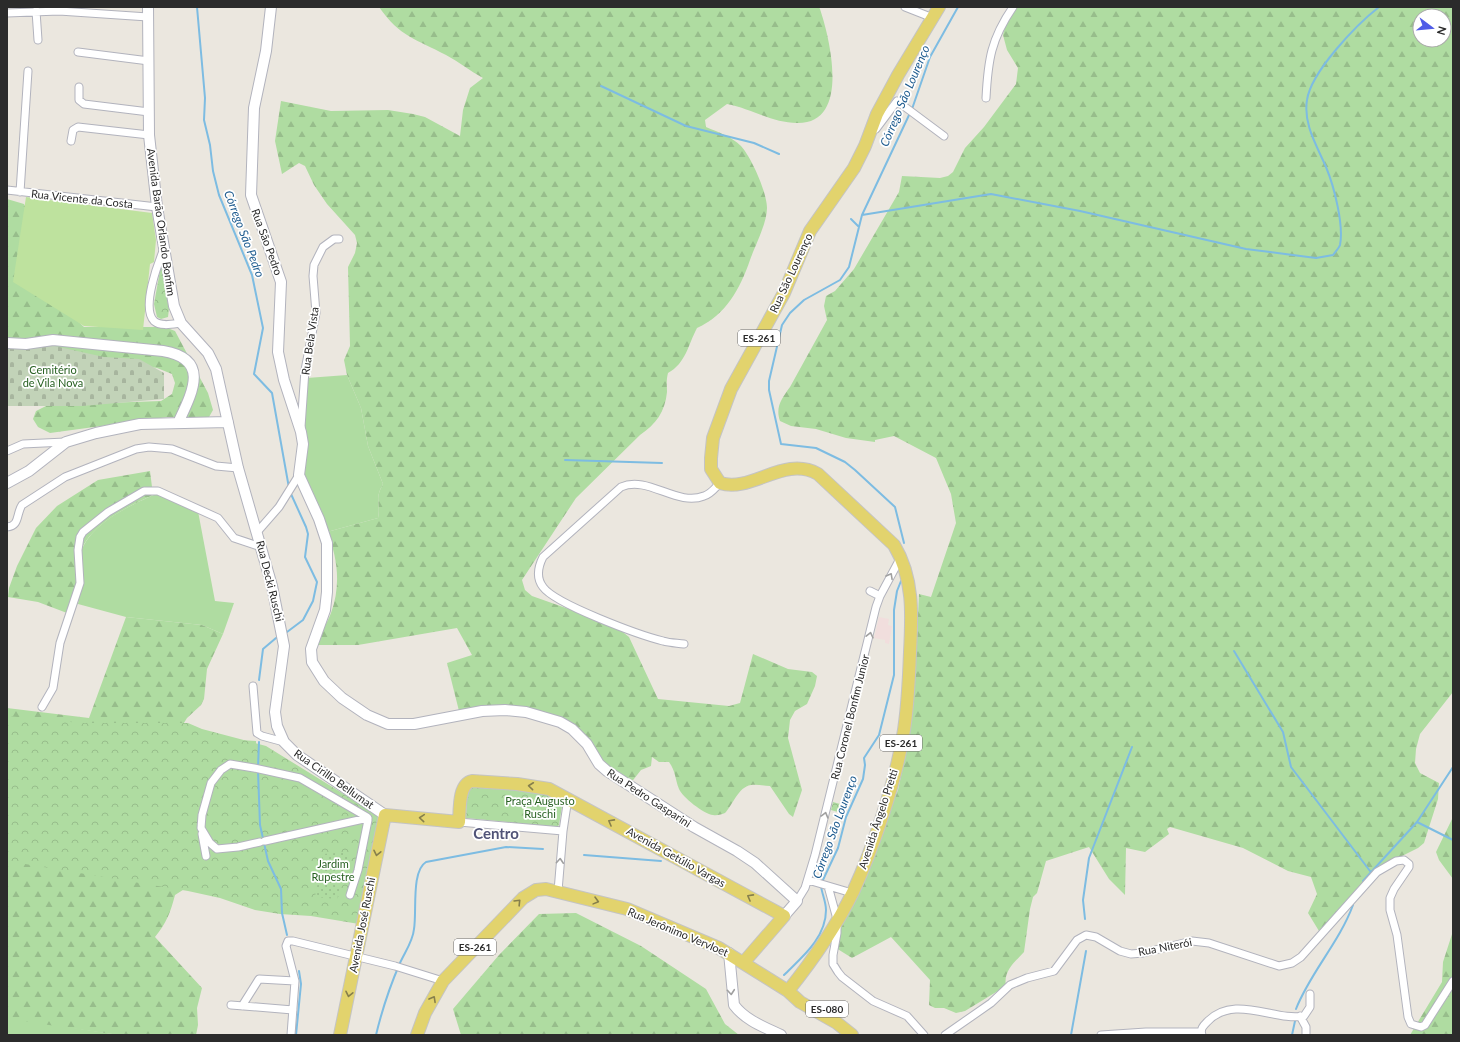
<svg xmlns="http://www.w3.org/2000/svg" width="1460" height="1042" viewBox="0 0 1460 1042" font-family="Lato,sans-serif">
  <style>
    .medical { fill: #f1dedd }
    .grass { fill: #afdca1 }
    .forest { fill: url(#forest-firs); fill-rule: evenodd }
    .cemetery { fill: url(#cemetery-stones) }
    .park { fill: url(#park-crowns) }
    .garden { fill: url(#garden-dots) }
    .pitch { fill: #bee29e }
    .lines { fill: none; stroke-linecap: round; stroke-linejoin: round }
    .stream { stroke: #7dbce2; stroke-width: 2 }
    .street-casing { stroke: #b2b3bd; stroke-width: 9 }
    .secondary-casing { stroke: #b2b3bd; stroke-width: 12 }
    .primary-casing { stroke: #c4c4c4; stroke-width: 14 }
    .street { stroke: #fff; stroke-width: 7 }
    .secondary { stroke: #fff; stroke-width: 10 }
    .primary { stroke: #e2d36d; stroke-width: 12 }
    .oneway { stroke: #a0a0a0 }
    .oneway2 { stroke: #867f4c }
    .labels { text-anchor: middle; stroke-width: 3.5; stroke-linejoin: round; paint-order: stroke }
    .shield { fill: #fff; stroke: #6b6b6b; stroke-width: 1 }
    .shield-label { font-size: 10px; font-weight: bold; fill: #2b2b2b }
    .street-label { font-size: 11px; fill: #2b2b2b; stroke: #fff }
    .park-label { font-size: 11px; fill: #286122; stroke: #fff }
    .water-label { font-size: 12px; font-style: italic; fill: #1c5a8e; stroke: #fff }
    .district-label { font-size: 15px; font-weight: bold; fill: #505377; stroke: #fff }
  </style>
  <defs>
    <pattern id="forest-firs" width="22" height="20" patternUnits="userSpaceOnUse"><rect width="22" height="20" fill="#afdca1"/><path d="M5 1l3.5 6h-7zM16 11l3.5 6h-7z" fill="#97bd8b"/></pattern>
    <pattern id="cemetery-stones" width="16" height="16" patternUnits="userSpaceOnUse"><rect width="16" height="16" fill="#c2d3b8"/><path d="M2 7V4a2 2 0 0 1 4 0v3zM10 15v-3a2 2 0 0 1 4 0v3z" fill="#a7b59e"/></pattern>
    <pattern id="park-crowns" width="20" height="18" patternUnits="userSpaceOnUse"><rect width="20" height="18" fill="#afdca1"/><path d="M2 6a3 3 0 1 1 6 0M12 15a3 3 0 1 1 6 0" fill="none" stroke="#97bd8b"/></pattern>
    <pattern id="garden-dots" width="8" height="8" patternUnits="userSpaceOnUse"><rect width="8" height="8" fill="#afdca1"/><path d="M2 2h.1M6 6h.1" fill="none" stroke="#97bd8b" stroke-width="1.8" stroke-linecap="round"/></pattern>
  </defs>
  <rect width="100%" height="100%" fill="#ebe7df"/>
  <path class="medical" d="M879 617 889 619 888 625 892 626 889 644 885 643V640L874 638Z"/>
  <path class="grass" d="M347 375 361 408 368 446 383 484C374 500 381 502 378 518L327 532 305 489 300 459 307 378Z
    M163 491 197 506 215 601 234 603 223 634 202 625 126 617 78 604C81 589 76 569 80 555 89 522 135 503 163 491Z
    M10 1018 119 1035H7V1019Z"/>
  <path class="forest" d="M379 7H819L820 9C830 39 851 124 797 123 772 123 750 108 727 104L705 120 706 127C718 132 732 137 741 146 751 157 767 192 767 208 767 223 755 246 750 260 740 289 726 315 697 328 688 345 686 363 668 373 666 381 667 385 667 392 665 412 656 424 640 435L576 498 522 580 525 590 532 596 614 625 629 637 658 699 729 706 740 703 753 654 788 669 812 672 817 676 815 686 807 704 795 711 790 720 788 738 802 790 793 817 789 814 770 786C764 786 757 784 751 785 738 787 733 805 725 813 722 814 717 816 713 815 704 814 682 797 679 789 675 779 676 772 669 762H659L652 757 651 766 641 770 630 784 612 773 585 738 546 715 459 711 447 663 472 655 457 628 358 645H313C319 635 327 624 331 613 341 586 338 558 327 532L378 518C381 502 374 500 383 484L368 446 361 408 347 375 344 360 350 346 348 267 355 253 357 243 355 235 327 204 314 185 305 166 299 163 282 174 275 141 281 101 331 111 388 110 413 114 425 117 460 136 463 110 470 88 483 78C470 71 459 62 446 55 416 39 400 37 379 7Z
    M1014 7H1453V692L1420 734 1416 749 1415 763 1420 773 1439 783 1438 799 1424 843 1418 848 1388 863 1319 931 1308 913 1317 894 1311 877 1288 871 1243 848 1170 827 1167 829 1169 834 1145 852 1126 848 1125 895 1109 879 1089 847 1046 861 1037 893 1033 897 1030 909 1024 952C1015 962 1003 971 1006 986L965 1011 956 1013 944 1008H935L929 1005 930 980 891 937 852 958 836 948 841 926 898 790 904 762 916 658 919 594 931 597 956 523 951 494 936 458 894 436 875 440V442L846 438 816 429 791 426 780 421C775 407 782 398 790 387L827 320 824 306 826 296 835 291 854 269 899 192 902 176 940 178 948 176 953 172 965 148 984 127 1016 84 1018 68 1007 50 1003 35 1007 19ZM1420 16H1444V40H1420Z
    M7 199 24 204 69 313 84 327H165L175 331 208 393 213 410 209 417H168L50 433 38 427 33 419 36 411 48 405 161 401 172 394 175 383 172 374 157 368 59 353 53 350 43 339H7Z
    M150 471 153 495C128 506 88 526 80 554 79 559 81 565 81 570 82 584 81 600 73 611L67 613 38 602 8 597 9 588 17 566 36 528 57 506 98 480Z
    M126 617 202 625 223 634 207 669 204 699 201 705 187 718 182 726 223 739 256 741V781L186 888 175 895C171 911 166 924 155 937L202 988 197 1008 198 1025 196 1035H119L7 1019V708L89 718Z
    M1453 817V879L1439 860 1436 852Z
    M576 913 641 946 706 989 725 1024 739 1035H461L453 1009 499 955 539 914Z
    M1453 931V1035H1410L1442 982 1443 962Z"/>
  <path class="cemetery" d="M50 345 104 357 139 359 164 373V399L82 406H7V349Z"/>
  <path class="park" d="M161 265 169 309 168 317 161 319 157 317 154 304Z
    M7 716 81 723H188L202 729 266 746 381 817 359 924 311 916 280 914 255 910 220 898 188 891 7 861Z
    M467 786 545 791 563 800 559 825 557 827 466 818Z
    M833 802 847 806 845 814 831 810Z"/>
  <path class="garden" d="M540 808a6 6 0 1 1 12 0a6 6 0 1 1-12 0Z
    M349 852 337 899 315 897 323 854Z"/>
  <path class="pitch" d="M26 197 152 213 156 240 154 262 150 264 143 330 84 326 13 282Z"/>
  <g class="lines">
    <path class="stream" d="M197 7 205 98 204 120 210 145 213 171 219 195 252 275 263 328 254 374 272 393 289 488
      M601 86 686 126 754 143 779 154
      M912 109 930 57 958 7
      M862 215 991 194 1080 211 1246 249 1316 258 1333 255C1335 252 1339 248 1340 245 1344 225 1334 186 1326 167 1317 146 1303 124 1307 100 1311 72 1356 25 1379 7
      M851 219 859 227
      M565 460 662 463
      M904 543 895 507 855 470 845 462 816 448 781 444 769 390V381L782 325 790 313 804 300 840 280 849 267 862 215 910 113
      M287 632 303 620 313 601 317 582 305 557 308 534 306 527 291 494
      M1234 651 1283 732 1291 767 1370 871
      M259 680 263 649 276 638
      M258 767 259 742
      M258 771 260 825 268 861 281 889 282 913 287 935
      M1417 822 1453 840
      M584 855 661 861
      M1363 881 1417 822 1453 767
      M822 882 838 848 846 817 863 779 865 765 864 758 879 735 894 675V610L897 591 901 581
      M1085 919 1083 900 1089 858 1132 747
      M784 975C802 957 826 938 826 910 826 902 822 894 821 886
      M1296 1009C1310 973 1339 943 1353 905
      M296 1035 301 984 299 971
      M376 1035C382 1010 390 986 400 963 405 952 413 941 414 929 417 912 411 871 426 862L506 847 543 849
      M1071 1035 1086 951
      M1292 1035 1295 1021"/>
    <defs>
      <path id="street" d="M905 7 933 18
        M36 11 38 40
        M7 13 59 11 148 17
        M78 52 149 61
        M79 87V100L84 104 149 112
        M986 98C988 60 991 39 1013 7
        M876 129 897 101 944 136
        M71 141 73 130 78 127 149 135
        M7 190 157 207
        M20 192 28 71
        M164 249C158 263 141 308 154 321 161 327 173 324 181 323
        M301 427 305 370 316 313 313 276 314 265 323 247 334 239H339
        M7 451 23 444 65 442
        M7 527C20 526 16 514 22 505L65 477 136 449 149 447 172 449 216 466 238 468
        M258 531 279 507 299 475
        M870 591 880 596
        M684 644C677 643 670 643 663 641 639 635 555 604 543 587 536 578 538 567 543 557L621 487C648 475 677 507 704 496 711 494 715 488 720 483
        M253 686 257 733 262 736 284 742
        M42 707 53 688 60 643 80 583 78 550 80 537 83 532 108 512 144 491H158L218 518 234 538 261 547
        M459 822 563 831
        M202 834 206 856
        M265 841 368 818
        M260 842 238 847 217 849 210 843 201 828 202 815 211 783 221 770 230 764 254 768 300 778 367 817 368 820 358 870 350 895
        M808 880 852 893
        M828 886 837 919V933L833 955V964L838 972 842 977 873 1001 907 1016 924 1035
        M558 891 563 831 568 798
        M797 901 805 888 815 855 876 607 880 596 901 557
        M231 1005 293 1010
        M242 1006 259 979 295 981
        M1300 1016 1306 1027V1035
        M291 1035 295 981 286 946 288 941H293L395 966 443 981
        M945 1035 991 1003 1010 985 1027 978 1054 971 1077 940 1086 935 1096 937 1120 951 1131 954 1143 953 1192 941 1209 943 1279 966 1292 963 1301 957 1377 872 1396 861 1404 860 1409 864V867L1394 889 1390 898V910L1397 935 1408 1017 1411 1024 1421 1027 1425 1025 1453 981
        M1101 1035 1146 1032H1201
        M1202 1035C1200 1029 1203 1026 1207 1022 1234 993 1275 1022 1304 1016L1310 1007V994"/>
      <path id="secondary" d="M148 7 149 135 157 207 174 306 181 323 208 353 216 369 238 468 272 586 284 646 275 712 277 726 284 742 297 755 385 815
        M271 7 266 51 254 108 251 195 281 282 278 352 284 380 301 432 303 444 299 475 319 519 327 543V592L325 610 311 649 312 662 324 681 342 698 367 715 388 724H414L482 711 505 710 526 712 560 722 572 729 587 744 599 764 607 771 694 827 737 851 755 863 797 901 784 916
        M7 343 26 344 53 340 163 351C211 359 192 393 178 423
        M7 483 29 471 66 442 96 433 140 424 228 422
        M729 953 734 1005C745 1020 764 1027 781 1035"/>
      <path id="primary" d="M788 991C812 961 836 927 853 892 873 848 895 784 903 736 908 708 909 680 910 652 912 615 914 578 894 545L818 474C784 455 752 493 720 483L711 469V458L713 438 731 389 784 293 810 231 854 168 865 146 877 114 898 75 939 7
        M340 1035 385 815 459 822C460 810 458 784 472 781L517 784 549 789 784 916 744 962
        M417 1035 425 1013 443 981 523 898 536 890 546 889 627 909 719 948 788 991 800 1002 837 1023 852 1035"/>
    </defs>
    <use href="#street" class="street-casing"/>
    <use href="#secondary" class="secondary-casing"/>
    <use href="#primary" class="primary-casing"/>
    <use href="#street" class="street"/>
    <use href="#secondary" class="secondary"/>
    <use href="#primary" class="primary"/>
  </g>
  <defs><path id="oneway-chevron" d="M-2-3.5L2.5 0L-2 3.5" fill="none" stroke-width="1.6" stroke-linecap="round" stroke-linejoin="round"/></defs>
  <g class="oneway">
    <use href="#oneway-chevron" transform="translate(890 576) rotate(-61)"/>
    <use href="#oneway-chevron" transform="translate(870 635) rotate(-77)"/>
    <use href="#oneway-chevron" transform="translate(825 815) rotate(-75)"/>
    <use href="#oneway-chevron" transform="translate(560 861) rotate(-86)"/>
    <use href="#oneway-chevron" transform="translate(731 992) rotate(85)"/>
  </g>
  <g class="oneway2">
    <use href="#oneway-chevron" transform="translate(531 786) rotate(-174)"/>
    <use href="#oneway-chevron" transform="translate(422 818) rotate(-175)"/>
    <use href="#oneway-chevron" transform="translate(611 822) rotate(-151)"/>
    <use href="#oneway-chevron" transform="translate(377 853) rotate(102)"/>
    <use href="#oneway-chevron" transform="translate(750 897) rotate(-151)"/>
    <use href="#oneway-chevron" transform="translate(596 901) rotate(15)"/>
    <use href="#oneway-chevron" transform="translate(518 902) rotate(-46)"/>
    <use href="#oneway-chevron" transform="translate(349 994) rotate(102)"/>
    <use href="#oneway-chevron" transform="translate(433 999) rotate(-61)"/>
  </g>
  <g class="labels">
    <g class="shield">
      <rect x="738" y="330" width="42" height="16" rx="3"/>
      <rect x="880" y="735" width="42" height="16" rx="3"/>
      <rect x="454" y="939" width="42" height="16" rx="3"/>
      <rect x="806" y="1001" width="42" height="16" rx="3"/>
    </g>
    <g class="shield-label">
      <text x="759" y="342">ES-261</text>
      <text x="901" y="747">ES-261</text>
      <text x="475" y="951">ES-261</text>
      <text x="827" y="1013">ES-080</text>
    </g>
    <g class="street-label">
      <text transform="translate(82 199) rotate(6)" y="4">Rua Vicente da Costa</text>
      <text transform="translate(161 222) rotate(82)" y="4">Avenida Barão Orlando Bonfim</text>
      <text transform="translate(267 242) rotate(70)" y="4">Rua São Pedro</text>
      <text transform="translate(791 273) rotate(-65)" y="4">Rua São Lourenço</text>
      <text transform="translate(310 341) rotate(-82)" y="4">Rua Bela Vista</text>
      <text transform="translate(270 581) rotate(76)" y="4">Rua Decki Ruschi</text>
      <text transform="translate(850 717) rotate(-76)" y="4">Rua Coronel Bonfim Junior</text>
      <text transform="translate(334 779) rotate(35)" y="4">Rua Cirillo Bellumat</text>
      <text transform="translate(649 798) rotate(33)" y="4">Rua Pedro Gasparini</text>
      <text transform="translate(878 819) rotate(-72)" y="4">Avenida Ângelo Pretti</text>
      <text transform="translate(676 857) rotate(29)" y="4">Avenida Getúlio Vargas</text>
      <text transform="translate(362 925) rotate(-79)" y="4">Avenida José Ruschi</text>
      <text transform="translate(678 932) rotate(23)" y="4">Rua Jerônimo Vervloet</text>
      <text transform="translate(1165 947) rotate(-11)" y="4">Rua Niterói</text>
    </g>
    <g class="park-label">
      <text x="53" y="374">Cemitério<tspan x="53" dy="13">de Vila Nova</tspan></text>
      <text x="540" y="805">Praça Augusto<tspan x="540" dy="13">Ruschi</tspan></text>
      <text x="333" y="868">Jardim<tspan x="333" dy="13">Rupestre</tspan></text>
    </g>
    <g class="water-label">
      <text transform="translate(905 96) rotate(-67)" y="4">Córrego São Lourenço</text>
      <text transform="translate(244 234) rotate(69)" y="4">Córrego São Pedro</text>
      <text transform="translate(835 827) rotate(-70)" y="4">Córrego São Lourenço</text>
    </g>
    <g class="district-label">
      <text x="496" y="839">Centro</text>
    </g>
  </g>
  <rect width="1460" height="1042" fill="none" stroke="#2b2b2b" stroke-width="16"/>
  <g transform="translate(1432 28) rotate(106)"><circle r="19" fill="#ffffff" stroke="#aaaaaa"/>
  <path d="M0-3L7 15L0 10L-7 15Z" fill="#505ce7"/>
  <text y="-6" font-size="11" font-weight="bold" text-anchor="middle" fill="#2b2b2b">N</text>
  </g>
</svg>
